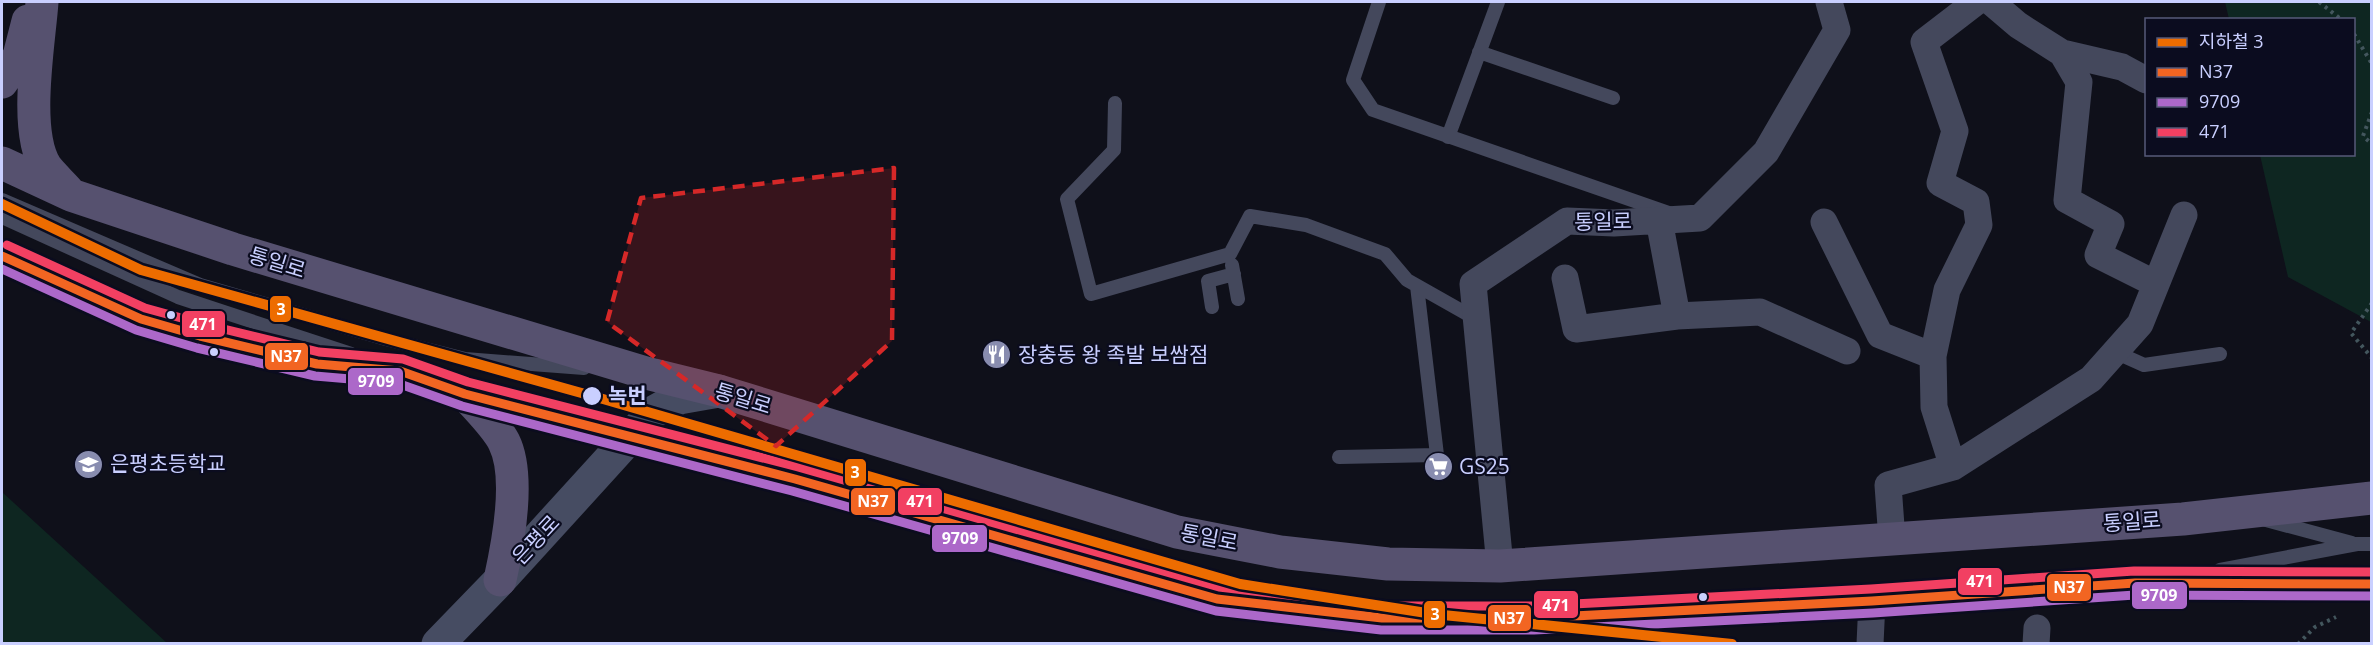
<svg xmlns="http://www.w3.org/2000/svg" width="2373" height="645" viewBox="0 0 2373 645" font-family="'Open Sans','Noto Sans KR',sans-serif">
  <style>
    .green { fill: #0e2621 }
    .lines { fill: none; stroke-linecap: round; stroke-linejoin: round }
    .path { stroke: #43565d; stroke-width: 4; stroke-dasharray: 3 4.5; stroke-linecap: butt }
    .service { stroke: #44485c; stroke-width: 14 }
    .minor { stroke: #44485c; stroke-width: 27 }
    .secondary { stroke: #464c62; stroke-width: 33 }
    .primary { stroke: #56516f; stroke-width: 33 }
    .bus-1-casing { stroke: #0b0c1f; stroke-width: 14 }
    .bus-2-casing { stroke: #0b0c1f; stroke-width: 14 }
    .bus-3-casing { stroke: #0b0c1f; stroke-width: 14 }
    .bus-1 { stroke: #f26522; stroke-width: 9 }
    .bus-2 { stroke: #ac68c9; stroke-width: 9 }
    .bus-3 { stroke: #f24062; stroke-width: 9 }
    .metro-1-casing { stroke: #0b0c1f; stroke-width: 15 }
    .metro-1 { stroke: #ed6c00; stroke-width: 10 }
    .marked { fill: #d62828; fill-opacity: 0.2; stroke: #d62828; stroke-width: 4.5; stroke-dasharray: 12 8; stroke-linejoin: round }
    .bus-dot { fill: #c9cfff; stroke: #0b0c1f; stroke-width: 2 }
    .labels { text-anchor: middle; stroke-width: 4.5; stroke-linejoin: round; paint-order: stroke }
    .street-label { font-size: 21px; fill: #c9cfff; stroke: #0b0c1f }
    .poi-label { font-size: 21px; fill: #c9cfff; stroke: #0b0c1f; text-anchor: start }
    .stop-label { font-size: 21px; font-weight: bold; fill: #c9cfff; stroke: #0b0c1f; text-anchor: start }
    .line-badge { stroke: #0b0c1f; stroke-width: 2 }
    .badge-label { font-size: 16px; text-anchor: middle; font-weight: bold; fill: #fff }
  </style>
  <rect width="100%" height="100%" fill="#0f101a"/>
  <path class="green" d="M2225 2H2371V322L2288 277 2260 155 2354 154V20L2229 19Z
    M2 492 167 643H2Z"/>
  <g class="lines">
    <path class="path" d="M2319 2 2342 20
      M2354 34 2372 64
      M2372 112 2363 136 2372 144
      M2372 303 2351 333 2372 358
      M2298 644 2315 627 2336 617"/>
    <path class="service" d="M1379 2 1353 80 1373 110 1669 213
      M1479 52 1613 98
      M1115 103 1114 150 1067 199 1091 294 1230 254 1250 216 1306 225 1385 254 1407 280 1476 319
      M1448 137 1498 2
      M2 200 200 285 386 339 465 359 584 368
      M2 217 178 297 351 354
      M1232 265 1238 299
      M1212 307 1208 281 1234 274
      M2115 352 2144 365 2220 354
      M1339 457 1437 455 1417 286
      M2266 520 2352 543
      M2220 570 2357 544H2372"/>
    <path class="minor" d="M1991 2 2018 25 2062 53 2122 67 2146 80
      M2062 53 2079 82 2067 200 2111 224 2098 255 2156 284
      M1824 222 1880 335 1933 356
      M1565 278 1576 329 1677 316 1659 220
      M1677 316 1760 312 1847 351
      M1953 467 1934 407 1933 356 1947 290 1979 225 1976 202 1940 183 1955 131 1924 42 1976 2
      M1892 540 1888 485 1953 467 2091 379 2140 324 2184 215
      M1500 566 1473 284 1567 221 1614 223 1700 218 1766 152 1837 30 1829 2
      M1870 644 1872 601
      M2036 644 2037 628"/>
    <path class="secondary" d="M438 644 500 580 652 413 679 398 719 391"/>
    <path class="primary" d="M42 2C39 44 23 131 46 167 52 175 61 183 68 191
      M2 82 19 56 28 21
      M2 163 71 195 233 249 646 373 719 391 1177 532 1280 552 1388 564 1500 566 2183 519 2372 498
      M2 256 38 274 141 319 200 336 317 364 400 371 465 394 633 436 795 479 1217 599 1382 618H1534L1872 601 2135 583 2372 584
      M465 394C477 408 496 426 504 442 521 476 508 544 500 580"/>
    <defs>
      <path id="bus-1" d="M2 256 141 319 200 336 317 364 400 371 465 394 795 479 1217 599 1382 618H1534L1872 601 2135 583 2372 584"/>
      <path id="bus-2" d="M2 269 136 330 197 348 315 376 397 383 462 406 792 491 1216 611 1381 630H1534L1873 613 2135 595 2372 596"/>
      <path id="bus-3" d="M7 245 145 308 203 324 319 352 403 359 468 382 798 467 1219 587 1383 606H1534L1871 589 2134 571 2372 572"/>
    </defs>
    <use href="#bus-1" class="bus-1-casing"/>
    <use href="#bus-2" class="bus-2-casing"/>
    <use href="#bus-3" class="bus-3-casing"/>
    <use href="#bus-1" class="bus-1"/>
    <use href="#bus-2" class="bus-2"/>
    <use href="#bus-3" class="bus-3"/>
    <defs>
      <path id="metro-1" d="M2 204 141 270 603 399 1240 584 1433 614 1732 644"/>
    </defs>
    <use href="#metro-1" class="metro-1-casing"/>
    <use href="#metro-1" class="metro-1"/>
  </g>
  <path class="marked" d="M894 168 892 341 776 446 607 322 641 198Z"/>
  <defs>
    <symbol id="restaurant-disc" viewBox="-11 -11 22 22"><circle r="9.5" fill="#888caf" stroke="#0b0c1f"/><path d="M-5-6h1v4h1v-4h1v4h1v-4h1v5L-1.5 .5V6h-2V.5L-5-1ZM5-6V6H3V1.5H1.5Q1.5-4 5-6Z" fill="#fff"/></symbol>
    <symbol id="school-disc" viewBox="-11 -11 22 22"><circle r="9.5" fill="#888caf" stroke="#0b0c1f"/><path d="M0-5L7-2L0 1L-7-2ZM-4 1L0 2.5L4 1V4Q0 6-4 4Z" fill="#fff"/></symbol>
    <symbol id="supermarket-disc" viewBox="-11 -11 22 22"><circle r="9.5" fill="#888caf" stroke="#0b0c1f"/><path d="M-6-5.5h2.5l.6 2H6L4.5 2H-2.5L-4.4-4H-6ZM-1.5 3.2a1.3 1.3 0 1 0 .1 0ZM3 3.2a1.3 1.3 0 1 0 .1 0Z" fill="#fff"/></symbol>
  </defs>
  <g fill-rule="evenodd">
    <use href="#restaurant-disc" x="980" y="338" width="33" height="33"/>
    <use href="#school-disc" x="72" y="448" width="33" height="33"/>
    <use href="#supermarket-disc" x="1422" y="450" width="33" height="33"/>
  </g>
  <g class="bus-dot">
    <circle cx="171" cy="315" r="5"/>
    <circle cx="214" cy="352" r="5"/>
    <circle cx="592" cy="396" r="10"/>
    <circle cx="1703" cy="597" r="5"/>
  </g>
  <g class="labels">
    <g class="street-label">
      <text transform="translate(1603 222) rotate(-1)" y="7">통일로</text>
      <text transform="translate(277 263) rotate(17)" y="7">통일로</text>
      <text transform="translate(743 399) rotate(17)" y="7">통일로</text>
      <text transform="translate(2132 522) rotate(-4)" y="7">통일로</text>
      <text transform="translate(1209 538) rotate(11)" y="7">통일로</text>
      <text transform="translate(536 540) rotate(-47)" y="7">은평로</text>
    </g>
    <g class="poi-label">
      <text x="1018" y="362">장충동 왕 족발 보쌈점</text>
      <text x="110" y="471">은평초등학교</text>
      <text x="1459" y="474">GS25</text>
    </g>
    <g class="stop-label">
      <text x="608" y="403">녹번</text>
    </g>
  </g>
  <g class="line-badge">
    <rect x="269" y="295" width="23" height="28" rx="6" fill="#ed6c00"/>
    <rect x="181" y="310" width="45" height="28" rx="6" fill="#f24062"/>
    <rect x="264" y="342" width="45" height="29" rx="6" fill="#f26522"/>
    <rect x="347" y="367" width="57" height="29" rx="6" fill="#ac68c9"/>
    <rect x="844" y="458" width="23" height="29" rx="6" fill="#ed6c00"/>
    <rect x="850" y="487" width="46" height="29" rx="6" fill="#f26522"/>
    <rect x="897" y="487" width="46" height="29" rx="6" fill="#f24062"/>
    <rect x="931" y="524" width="57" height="29" rx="6" fill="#ac68c9"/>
    <rect x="1957" y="567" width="46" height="29" rx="6" fill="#f24062"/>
    <rect x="2046" y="573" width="46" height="29" rx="6" fill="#f26522"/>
    <rect x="2131" y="581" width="57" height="29" rx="6" fill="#ac68c9"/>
    <rect x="1533" y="590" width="46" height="29" rx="6" fill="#f24062"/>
    <rect x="1423" y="600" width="23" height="29" rx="6" fill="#ed6c00"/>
    <rect x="1487" y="604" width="45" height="28" rx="6" fill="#f26522"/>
  </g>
  <g class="badge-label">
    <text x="281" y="315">3</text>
    <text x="203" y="330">471</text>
    <text x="286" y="362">N37</text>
    <text x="376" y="387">9709</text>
    <text x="855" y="478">3</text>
    <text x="873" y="507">N37</text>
    <text x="920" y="507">471</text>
    <text x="960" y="544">9709</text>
    <text x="1980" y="587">471</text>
    <text x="2069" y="593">N37</text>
    <text x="2159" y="601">9709</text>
    <text x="1556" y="611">471</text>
    <text x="1435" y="620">3</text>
    <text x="1509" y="624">N37</text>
  </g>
  <rect width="2373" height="645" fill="none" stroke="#c9cfff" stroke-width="6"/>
  <rect x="2145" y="18" width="210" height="138" fill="#0b0c1f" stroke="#575a79" stroke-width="1.5"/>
  <rect x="2157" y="38" width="30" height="9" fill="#ed6c00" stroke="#575a79" stroke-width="1.5"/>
  <text x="2199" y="48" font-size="18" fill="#c9cfff">지하철 3</text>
  <rect x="2157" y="68" width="30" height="9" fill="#f26522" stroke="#575a79" stroke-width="1.5"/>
  <text x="2199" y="78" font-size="18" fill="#c9cfff">N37</text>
  <rect x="2157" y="98" width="30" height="9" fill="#ac68c9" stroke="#575a79" stroke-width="1.5"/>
  <text x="2199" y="108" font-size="18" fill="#c9cfff">9709</text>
  <rect x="2157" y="128" width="30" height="9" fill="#f24062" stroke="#575a79" stroke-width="1.5"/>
  <text x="2199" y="138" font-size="18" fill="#c9cfff">471</text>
</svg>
